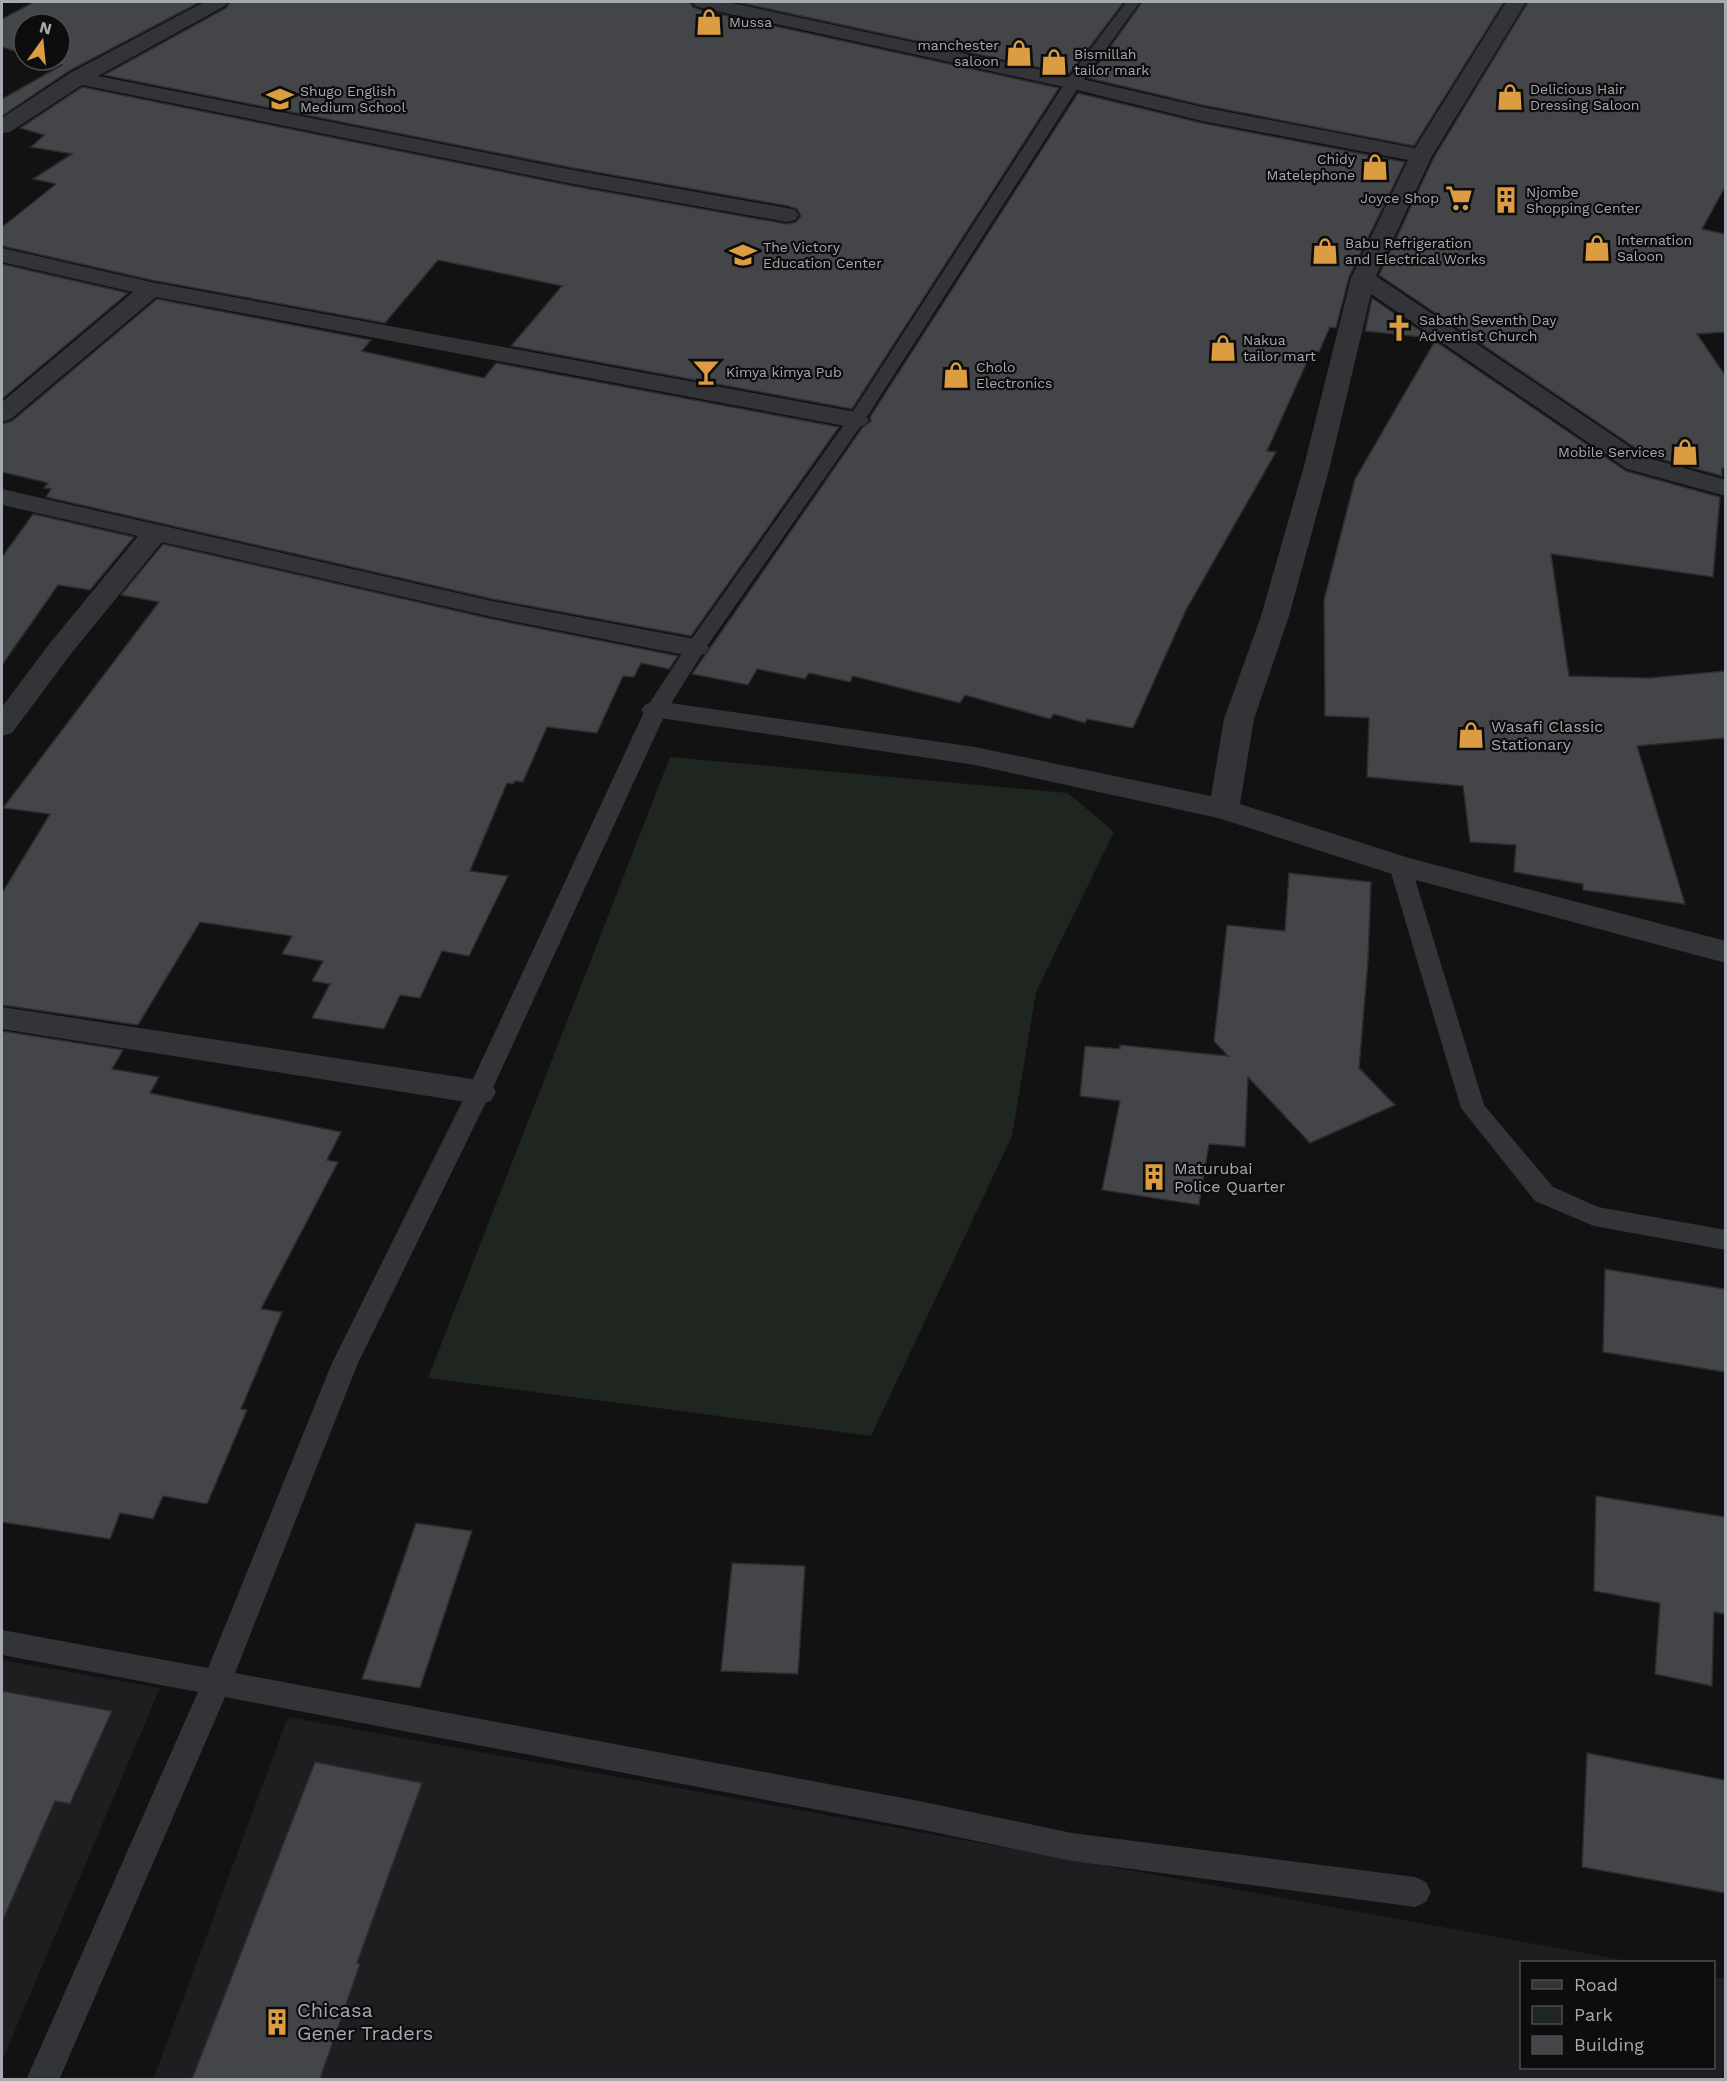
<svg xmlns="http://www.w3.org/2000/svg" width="1727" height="2081" viewBox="0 0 1727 2081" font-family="'Work Sans',sans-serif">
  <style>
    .built { fill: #1e1e20 }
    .green { fill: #1f251f }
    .building { fill: #444548; stroke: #2c2c2f; stroke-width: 1.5 }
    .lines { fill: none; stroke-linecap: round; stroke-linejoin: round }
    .service { fill: #333438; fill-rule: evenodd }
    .minor { fill: #333438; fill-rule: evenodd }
    .labels { text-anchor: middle; stroke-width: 4.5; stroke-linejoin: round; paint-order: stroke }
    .far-poi-label { font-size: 14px; fill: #a5aab2; stroke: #0d0d0e; text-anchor: start }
    .poi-label { font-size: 16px; fill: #a5aab2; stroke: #0d0d0e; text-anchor: start }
    .near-poi-label { font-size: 20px; fill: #a5aab2; stroke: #0d0d0e; text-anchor: start }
  </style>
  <rect width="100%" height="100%" fill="#121213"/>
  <path class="built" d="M2 1660 160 1688 2 2061Z
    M288 1717 1634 1962H1522V2068H1714V1977L1725 1979V2079L153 2080Z"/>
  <path class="green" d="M670 757 1068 793 1114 832 1036 992 1012 1136 871 1436 428 1378Z"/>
  <path class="building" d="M34 2H200L69 71 2 116V99L62 65 44 60H60V24H24V54L2 47V19Z
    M230 2H690L693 7 701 10 1059 88 852 409 511 346 562 286 438 260 385 323 151 280 2 246V227L56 184 33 179 72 154 31 147 44 135 20 128 82 87 573 186 787 224 796 222 801 216 797 209 788 206 573 168 104 75 226 8Z
    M736 2H1124L1069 74Z
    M1142 2H1504L1414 146 1202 105 1088 78Z
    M1528 2H1725V187L1702 229 1725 234V332L1697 334 1725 375V468H1722V476L1646 455 1379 275 1434 157Z
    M1078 93 1202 123 1405 162 1349 277 1336 328 1330 327 1319 352 1312 351 1267 451 1276 452 1186 610 1133 728 1087 719 1085 723 1054 714 1050 719 965 695 960 703 853 676 850 682 809 673 805 679 757 669 748 685 692 674 862 428 871 421 870 417Z
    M2 264 128 293 2 399Z
    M1372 298 1431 338 1365 331Z
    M157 299 371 340 362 351 484 378 496 363 839 427 691 636 492 599 46 497 51 489 44 488 48 483 2 472V424L12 421Z
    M1435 341 1626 471 1720 497 1713 577 1551 554 1569 676 1649 678 1725 671V738L1637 746 1685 904 1583 890V884L1514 872 1516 845 1470 842 1463 786 1367 777 1369 718 1325 716 1324 600 1355 479Z
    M33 514 134 537 90 590 58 585 2 665V557Z
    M163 544 492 619 678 656 669 669 641 663 634 677 623 676 597 733 547 727 523 782 515 781 513 784 507 783 470 871 508 876 469 956 442 951 420 998 400 995 384 1029 312 1018 330 984 312 981 323 961 282 954 292 936 200 922 138 1025 2 1005V893L50 814 3 808 159 602 121 595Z
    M1289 873 1371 882 1368 961 1359 1068 1395 1105 1310 1143 1248 1077 1245 1147 1209 1144 1199 1205 1102 1190 1120 1101 1080 1096 1085 1046 1120 1049V1045L1228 1056 1214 1041 1227 925 1285 931Z
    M2 1031 123 1050 112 1069 159 1077 150 1093 341 1132 327 1160 338 1162 261 1309 282 1312 241 1409 247 1410 207 1504 163 1496 153 1519 120 1513 110 1539 2 1522Z
    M1605 1269 1725 1289V1372L1603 1352Z
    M1596 1496 1725 1517V1614L1714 1612 1712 1686 1655 1674 1660 1603 1594 1591Z
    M416 1523 472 1531 420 1688 362 1679Z
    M732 1563 805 1566 798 1674 721 1671Z
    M2 1691 112 1711 70 1804 55 1801 2 1922Z
    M1587 1753 1725 1780V1893L1582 1867Z
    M315 1762 422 1783 357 1963 360 1964 320 2079H192Z"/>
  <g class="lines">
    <path class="service" d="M1126 2H1140L1080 85 865 420 705 649 667 710 491 1092 358 1363 235 1673 919 1801 1072 1833 1415 1877 1426 1882 1431 1892 1426 1902 1415 1907 1072 1861 919 1829 225 1697 59 2080H26L198 1692 2 1655V1630L208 1668 332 1363 467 1092 645 710 688 644 848 419 1065 83Z
      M1400 859 1408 861 1411 866 1484 1105 1553 1187 1598 1207 1726 1230V1250L1594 1226 1535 1201 1461 1108 1389 866 1392 861Z"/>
    <path class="minor" d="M204 2H228L225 6 98 76 573 170 787 208 795 210 799 215 795 220 787 222 573 184 82 85 10 132 2 133V118L70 73Z
      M692 2H728L1073 77 1202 107 1415 148 1506 2H1526L1432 156 1376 276 1645 457 1726 480V496L1627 469 1371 294 1330 466 1289 616 1254 719 1240 804 1409 858 1726 941V963L1389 873 1218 818 975 765 646 716 641 710 646 704 656 701 975 747 1211 796 1224 719 1261 616 1304 466 1351 278 1408 160 1202 121 1073 89 702 8 695 6Z
      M2 248 151 282 856 412 865 415 869 420 865 425 856 428 156 297 11 419 2 422V402L133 292 2 262Z
      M2 489 492 601 695 639 705 642 709 648 705 654 695 657 492 617 162 542 70 655 12 733 2 736V707L50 643 138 536 2 505Z
      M2 1007 479 1080 491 1083 496 1092 491 1101 479 1104 2 1029Z"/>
  </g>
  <defs>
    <symbol id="shop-bare" viewBox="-9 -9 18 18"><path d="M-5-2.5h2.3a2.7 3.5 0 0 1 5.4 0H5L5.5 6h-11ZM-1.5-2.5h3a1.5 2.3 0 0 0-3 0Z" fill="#dc9c41" stroke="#0d0d0e" stroke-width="2.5" paint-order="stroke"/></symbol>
    <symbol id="school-bare" viewBox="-9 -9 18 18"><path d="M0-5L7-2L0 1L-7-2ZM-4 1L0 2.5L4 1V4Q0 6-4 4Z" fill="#dc9c41" stroke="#0d0d0e" stroke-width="2.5" paint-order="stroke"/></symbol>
    <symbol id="supermarket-bare" viewBox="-9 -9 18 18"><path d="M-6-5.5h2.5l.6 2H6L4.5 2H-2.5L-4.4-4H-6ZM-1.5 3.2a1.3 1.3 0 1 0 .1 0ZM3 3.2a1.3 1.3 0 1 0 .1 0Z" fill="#dc9c41" stroke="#0d0d0e" stroke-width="2.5" paint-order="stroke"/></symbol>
    <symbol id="building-bare" viewBox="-9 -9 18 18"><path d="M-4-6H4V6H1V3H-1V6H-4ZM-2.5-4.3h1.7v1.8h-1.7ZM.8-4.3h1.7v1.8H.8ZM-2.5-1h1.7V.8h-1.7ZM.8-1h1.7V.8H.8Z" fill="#dc9c41" stroke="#0d0d0e" stroke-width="2.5" paint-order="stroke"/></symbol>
    <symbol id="church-bare" viewBox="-9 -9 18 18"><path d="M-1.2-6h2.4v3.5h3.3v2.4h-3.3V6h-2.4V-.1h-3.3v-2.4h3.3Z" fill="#dc9c41" stroke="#0d0d0e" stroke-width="2.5" paint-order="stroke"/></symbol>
    <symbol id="bar-bare" viewBox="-9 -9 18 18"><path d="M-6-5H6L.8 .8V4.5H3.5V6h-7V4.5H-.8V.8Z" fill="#dc9c41" stroke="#0d0d0e" stroke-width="2.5" paint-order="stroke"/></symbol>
  </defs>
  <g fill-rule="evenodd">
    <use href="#shop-bare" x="690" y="3" width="38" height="38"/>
    <use href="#shop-bare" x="1000" y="34" width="38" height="38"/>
    <use href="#shop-bare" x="1035" y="43" width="38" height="38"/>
    <use href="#shop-bare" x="1491" y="78" width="38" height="38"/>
    <use href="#school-bare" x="261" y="80" width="38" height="38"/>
    <use href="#shop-bare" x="1356" y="148" width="38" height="38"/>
    <use href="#supermarket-bare" x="1440" y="179" width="38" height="38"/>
    <use href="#building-bare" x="1487" y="181" width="38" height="38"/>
    <use href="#shop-bare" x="1578" y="229" width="38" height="38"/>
    <use href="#shop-bare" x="1306" y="232" width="38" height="38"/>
    <use href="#school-bare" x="724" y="236" width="38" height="38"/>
    <use href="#church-bare" x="1380" y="309" width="38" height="38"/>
    <use href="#shop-bare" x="1204" y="329" width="38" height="38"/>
    <use href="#bar-bare" x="687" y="353" width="38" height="38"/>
    <use href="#shop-bare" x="937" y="356" width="38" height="38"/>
    <use href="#shop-bare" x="1666" y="433" width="38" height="38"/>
    <use href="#shop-bare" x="1452" y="716" width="38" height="38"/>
    <use href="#building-bare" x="1135" y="1158" width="38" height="38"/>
    <use href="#building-bare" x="258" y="2003" width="38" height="38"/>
  </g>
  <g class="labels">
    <g class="far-poi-label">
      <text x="729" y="27">Mussa</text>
      <text x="999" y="50" text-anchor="end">manchester<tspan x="999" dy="16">saloon</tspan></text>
      <text x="1074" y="59">Bismillah<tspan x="1074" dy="16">tailor mark</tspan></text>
      <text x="1530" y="94">Delicious Hair<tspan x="1530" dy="16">Dressing Saloon</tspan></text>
      <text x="300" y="96">Shugo English<tspan x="300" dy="16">Medium School</tspan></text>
      <text x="1355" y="164" text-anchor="end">Chidy<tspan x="1355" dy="16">Matelephone</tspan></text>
      <text x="1526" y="197">Njombe<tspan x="1526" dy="16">Shopping Center</tspan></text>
      <text x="1439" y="203" text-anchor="end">Joyce Shop</text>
      <text x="1617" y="245">Internation<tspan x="1617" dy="16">Saloon</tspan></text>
      <text x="1345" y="248">Babu Refrigeration<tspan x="1345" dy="16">and Electrical Works</tspan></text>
      <text x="763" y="252">The Victory<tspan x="763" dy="16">Education Center</tspan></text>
      <text x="1419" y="325">Sabath Seventh Day<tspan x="1419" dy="16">Adventist Church</tspan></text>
      <text x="1243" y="345">Nakua<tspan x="1243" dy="16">tailor mart</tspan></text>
      <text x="976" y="372">Cholo<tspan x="976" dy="16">Electronics</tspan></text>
      <text x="726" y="377">Kimya kimya Pub</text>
      <text x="1665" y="457" text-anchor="end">Mobile Services</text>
    </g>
    <g class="poi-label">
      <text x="1491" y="732">Wasafi Classic<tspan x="1491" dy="18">Stationary</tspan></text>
      <text x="1174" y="1174">Maturubai<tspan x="1174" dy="18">Police Quarter</tspan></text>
    </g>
    <g class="near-poi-label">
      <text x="297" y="2017">Chicasa<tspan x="297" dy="23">Gener Traders</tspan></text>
    </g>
  </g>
  <rect width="1727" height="2081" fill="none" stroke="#a5aab2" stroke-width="6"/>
  <rect x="1520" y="1961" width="195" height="108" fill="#0d0d0e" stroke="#4a4c50" stroke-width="1.5"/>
  <rect x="1532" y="1980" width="30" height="9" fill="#333438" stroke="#4a4c50" stroke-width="1.5"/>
  <text x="1574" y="1991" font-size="18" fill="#a5aab2">Road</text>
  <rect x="1532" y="2006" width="30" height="18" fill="#1f251f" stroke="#4a4c50" stroke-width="1.5"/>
  <text x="1574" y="2021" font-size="18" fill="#a5aab2">Park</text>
  <rect x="1532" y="2036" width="30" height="18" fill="#444548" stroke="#4a4c50" stroke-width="1.5"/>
  <text x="1574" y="2051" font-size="18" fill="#a5aab2">Building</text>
  <g transform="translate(42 42) rotate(15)"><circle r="28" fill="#0d0d0e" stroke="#4a4c50" stroke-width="1.5"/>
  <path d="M0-4.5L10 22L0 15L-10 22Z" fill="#dc9c41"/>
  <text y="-9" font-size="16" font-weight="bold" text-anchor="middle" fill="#a5aab2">N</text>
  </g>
</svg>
